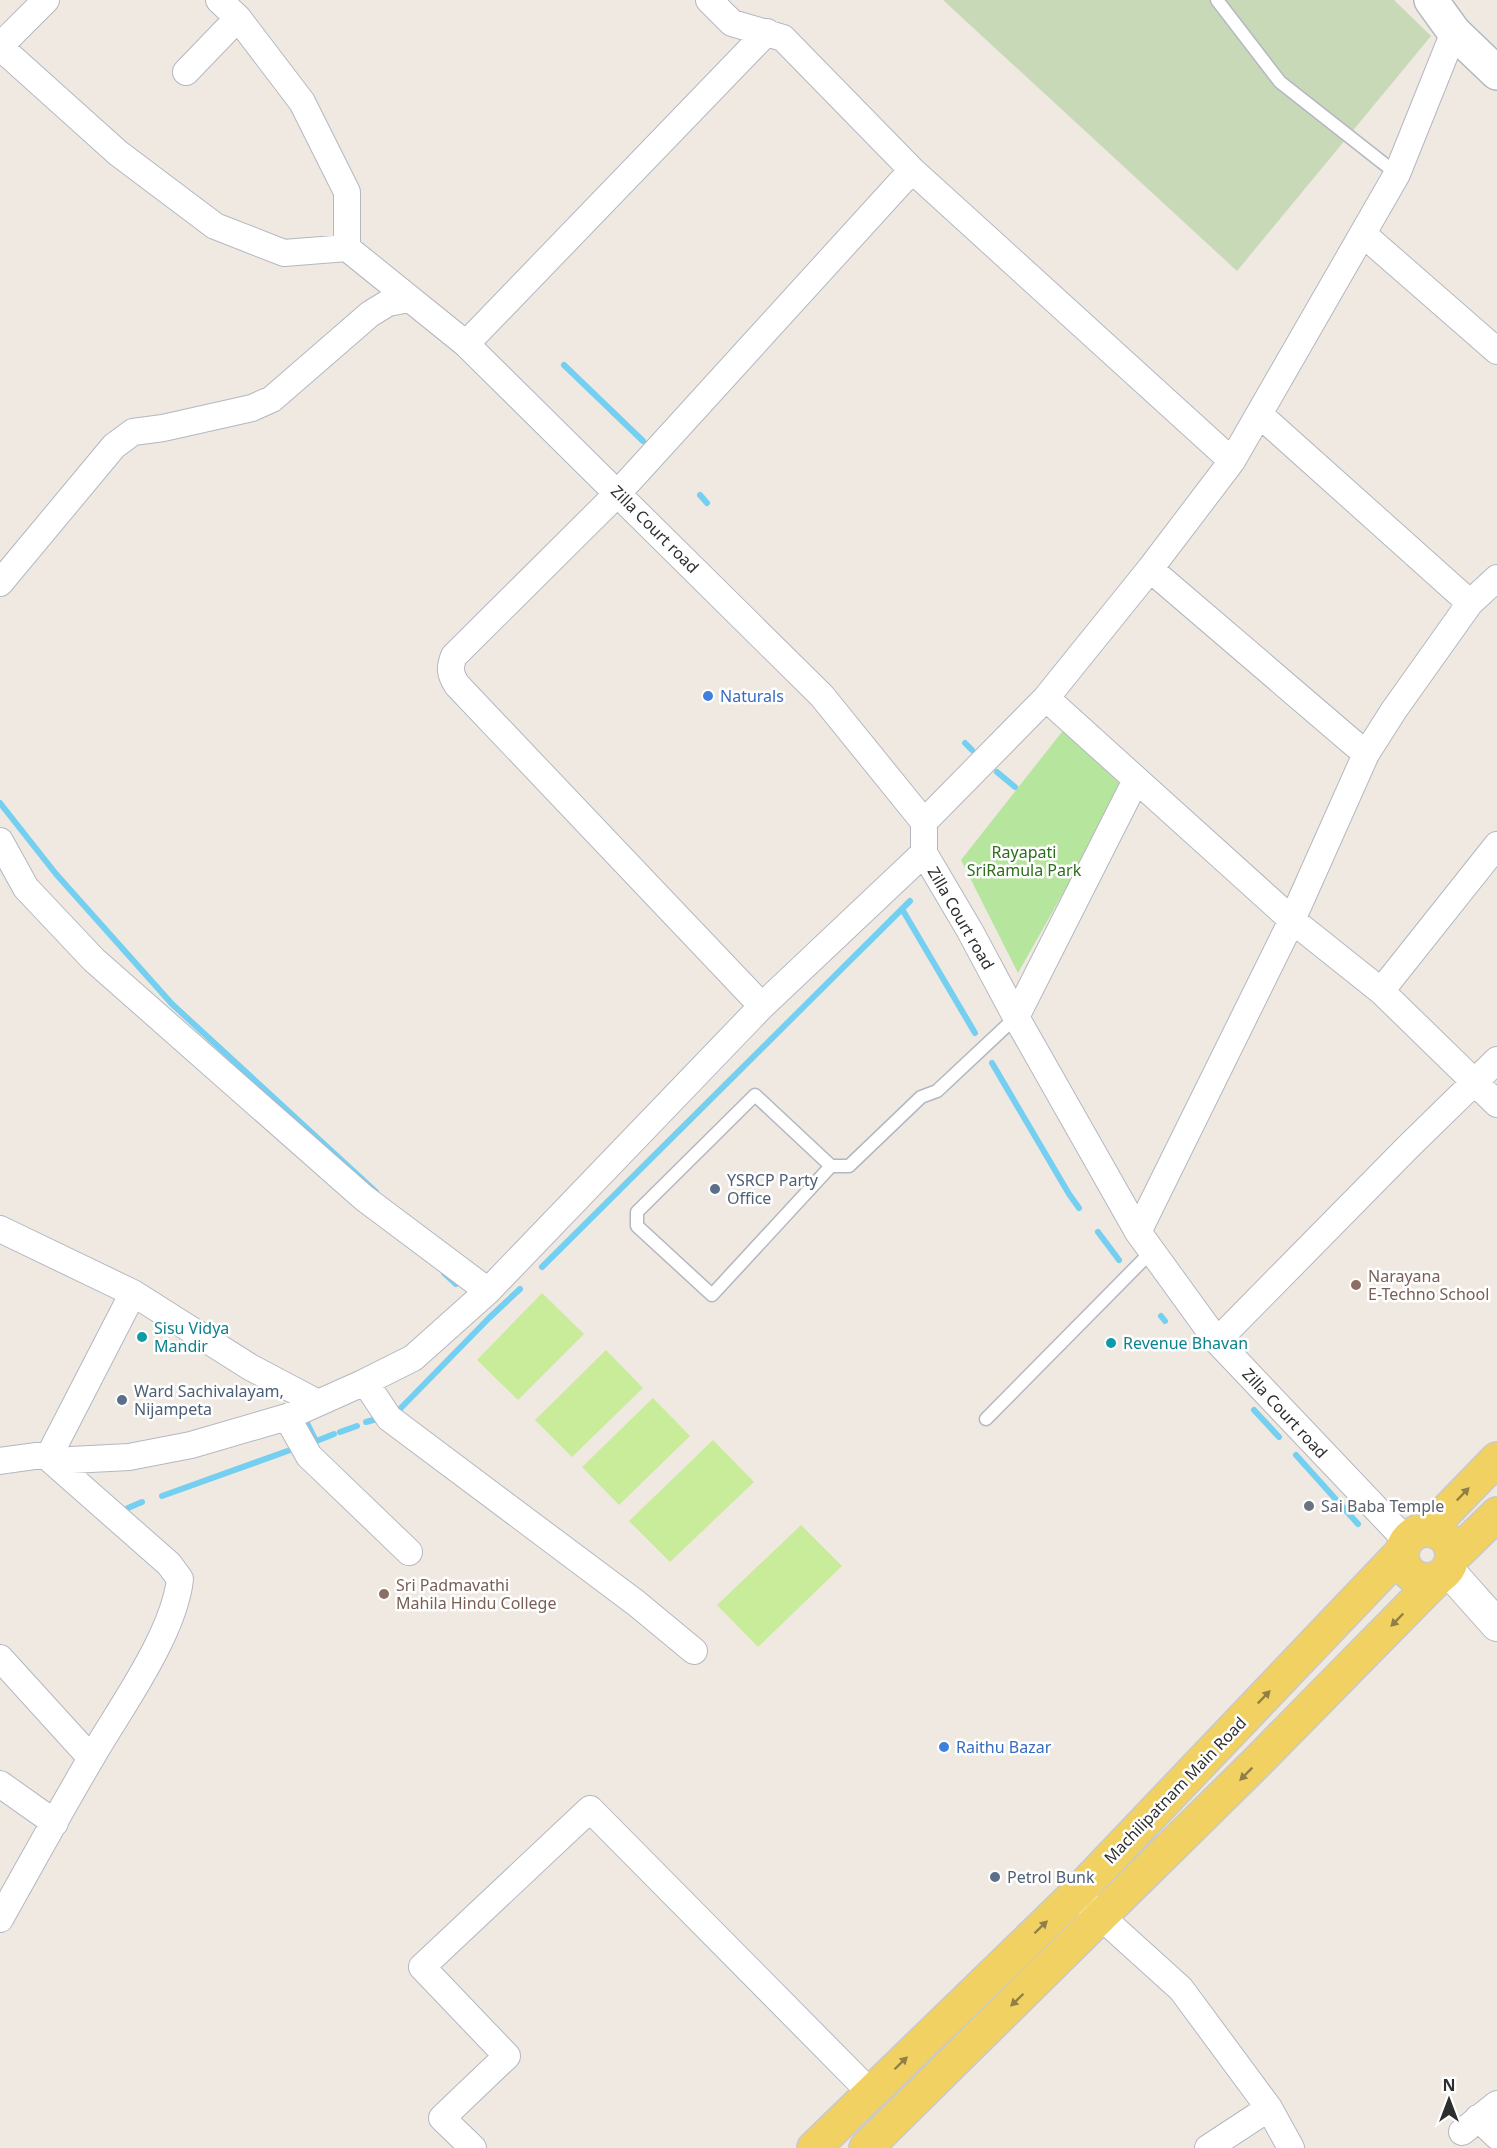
<svg xmlns="http://www.w3.org/2000/svg" width="1497" height="2148" viewBox="0 0 1497 2148" font-family="'Noto Sans',sans-serif">
  <style>
    .green { fill: #b6e59e }
    .cemetery { fill: #c8d9b8 }
    .pitch { fill: #c9ec9a }
    .lines { fill: none; stroke-linecap: round; stroke-linejoin: round }
    .stream { stroke: #75cff0; stroke-width: 6 }
    .service-casing { stroke: #b4b7c1; stroke-width: 15 }
    .minor-casing { stroke: #b4b7c1; stroke-width: 28 }
    .tertiary-casing { stroke: #b4b7c1; stroke-width: 34 }
    .secondary-casing { stroke: #b4b7c1; stroke-width: 36 }
    .primary-casing { stroke: #c9c9c9; stroke-width: 36 }
    .service { stroke: #fff; stroke-width: 12 }
    .minor { stroke: #fff; stroke-width: 26 }
    .tertiary { stroke: #fff; stroke-width: 32 }
    .secondary { stroke: #fff; stroke-width: 33 }
    .primary { stroke: #f2d163; stroke-width: 33 }
    .oneway { fill: #908048 }
    .shop-dot { fill: #3f7fe0; stroke: #fff; stroke-width: 2 }
    .service-dot { fill: #5c6f8a; stroke: #fff; stroke-width: 2 }
    .education-dot { fill: #8d6e63; stroke: #fff; stroke-width: 2 }
    .culture-dot { fill: #0f9aa8; stroke: #fff; stroke-width: 2 }
    .worship-dot { fill: #6b7280; stroke: #fff; stroke-width: 2 }
    .labels { text-anchor: middle; stroke-width: 5; stroke-linejoin: round; paint-order: stroke }
    .street-label { font-size: 16px; fill: #2e2e2e; stroke: #fff }
    .shop-label { font-size: 16px; fill: #366cbe; stroke: #fff; text-anchor: start }
    .park-label { font-size: 16px; fill: #2c6e1b; stroke: #fff }
    .service-label { font-size: 16px; fill: #4e5e75; stroke: #fff; text-anchor: start }
    .education-label { font-size: 16px; fill: #785e54; stroke: #fff; text-anchor: start }
    .culture-label { font-size: 16px; fill: #0d838f; stroke: #fff; text-anchor: start }
    .worship-label { font-size: 16px; fill: #5b616d; stroke: #fff; text-anchor: start }
  </style>
  <rect width="100%" height="100%" fill="#efe9e1"/>
  <path class="green" d="M1065 728 1123 787 1018 973 961 860Z"/>
  <path class="cemetery" d="M943 0H1394L1431 36 1237 271Z"/>
  <path class="pitch" d="M542 1293 584 1334 518 1400 477 1360Z
    M606 1350 643 1388 572 1457 535 1420Z
    M653 1398 690 1436 619 1505 582 1467Z
    M713 1440 754 1482 670 1562 629 1521Z
    M801 1525 842 1566 758 1647 717 1605Z"/>
  <g class="lines">
    <path class="stream" d="M564 365 643 441
      M700 495 707 503
      M965 743 972 750
      M997 772 1015 787
      M0 803 56 874 172 1004 376 1192
      M902 909 975 1033
      M992 1063 1069 1194 1079 1208
      M1098 1232 1119 1260
      M542 1267 910 901
      M444 1273 456 1284
      M1161 1316 1165 1321
      M1254 1410 1279 1437
      M397 1412 489 1318 520 1289
      M305 1419 316 1441
      M366 1422 381 1418
      M340 1432 357 1426
      M314 1442 334 1434
      M1296 1455 1358 1524
      M162 1496 293 1449
      M128 1508 142 1502"/>
    <defs>
      <path id="service" d="M1217 0 1280 82 1397 174
        M831 1166 755 1095 637 1212V1226L712 1295 831 1166H849L921 1097 937 1091 1016 1017
        M986 1419 1152 1251"/>
      <path id="minor" d="M219 0 238 18 302 102 347 192V248L466 344 822 696 924 822V853L970 931 1016 1017 1138 1232 1217 1341 1406 1540
        M709 0 732 23 783 38 912 170 1232 461
        M0 46 46 0
        M0 47 118 153 215 226 284 253 347 248
        M186 72 238 18
        M1363 234 1497 351
        M466 344 767 32
        M1259 414 1470 603
        M1150 569 1366 754
        M0 583 114 446 133 432 163 428 252 408 272 399 370 314 388 303 409 299
        M1046 698 1292 920 1381 991 1497 1104
        M924 822 1046 698 1150 569 1232 461 1397 174 1454 32
        M0 841 26 888 94 960 364 1198 488 1291
        M1381 991 1497 845
        M762 1006 457 685C450 674 449 668 454 656L618 493 912 170
        M1016 1017 1136 780
        M0 1229 133 1293 250 1367 318 1403
        M1138 1232 1292 920 1366 754 1394 710 1470 603 1497 578
        M1217 1341 1408 1147 1497 1060
        M365 1382 389 1418 636 1603 694 1651
        M287 1417 309 1456 409 1552
        M50 1454 133 1293
        M0 1461 50 1454 52 1461 129 1457 191 1445 287 1417 365 1382 413 1358 488 1291 762 1006 924 853
        M0 1658 91 1758
        M0 1784 55 1823
        M1087 1904 1181 1989 1269 2108 1291 2148
        M0 1919C31 1864 61 1809 93 1755 121 1707 174 1634 180 1579L169 1564 52 1461
        M1478 2118 1497 2136
        M1462 2132 1497 2104
        M473 2148 442 2118 507 2056 422 1967 590 1809 871 2093
        M1208 2148 1269 2108"/>
      <path id="tertiary" d="M1448 1570 1497 1625"/>
      <path id="secondary" d="M1431 0 1454 32 1497 73"/>
      <path id="primary" d="M1429 1529 1497 1459
        M1402 1555a25 25 0 1 1 50 0a25 25 0 1 1-50 0Z
        M1453 1557 1497 1514
        M814 2148 1076 1894 1401 1553
        M866 2148 1258 1761 1438 1578"/>
    </defs>
    <use href="#service" class="service-casing"/>
    <use href="#minor" class="minor-casing"/>
    <use href="#tertiary" class="tertiary-casing"/>
    <use href="#secondary" class="secondary-casing"/>
    <use href="#primary" class="primary-casing"/>
    <use href="#service" class="service"/>
    <use href="#minor" class="minor"/>
    <use href="#tertiary" class="tertiary"/>
    <use href="#secondary" class="secondary"/>
    <use href="#primary" class="primary"/>
  </g>
  <defs><path id="oneway-solid" d="M-6-.8H1V-3.2L6.5 0L1 3.2V.8H-6Z" transform="scale(1.5)"/></defs>
  <g class="oneway">
    <use href="#oneway-solid" transform="translate(1463 1494) rotate(-46)"/>
    <use href="#oneway-solid" transform="translate(1397 1620) rotate(134)"/>
    <use href="#oneway-solid" transform="translate(1264 1697) rotate(-46)"/>
    <use href="#oneway-solid" transform="translate(1246 1774) rotate(135)"/>
    <use href="#oneway-solid" transform="translate(1041 1927) rotate(-44)"/>
    <use href="#oneway-solid" transform="translate(1017 2000) rotate(136)"/>
    <use href="#oneway-solid" transform="translate(901 2063) rotate(-44)"/>
  </g>
  <g class="shop-dot">
    <circle cx="708" cy="696" r="6"/>
    <circle cx="944" cy="1747" r="6"/>
  </g>
  <g class="service-dot">
    <circle cx="715" cy="1189" r="6"/>
    <circle cx="122" cy="1400" r="6"/>
    <circle cx="995" cy="1877" r="6"/>
  </g>
  <g class="education-dot">
    <circle cx="1356" cy="1285" r="6"/>
    <circle cx="384" cy="1594" r="6"/>
  </g>
  <g class="culture-dot">
    <circle cx="142" cy="1337" r="6"/>
    <circle cx="1111" cy="1343" r="6"/>
  </g>
  <circle class="worship-dot" cx="1309" cy="1506" r="6"/>
  <g class="labels">
    <g class="street-label">
      <text transform="translate(655 529) rotate(45)" y="6">Zilla Court road</text>
      <text transform="translate(961 918) rotate(60)" y="6">Zilla Court road</text>
      <text transform="translate(1285 1413) rotate(47)" y="6">Zilla Court road</text>
      <text transform="translate(1175 1790) rotate(-46)" y="6">Machilipatnam Main Road</text>
    </g>
    <g class="shop-label">
      <text x="720" y="702">Naturals</text>
      <text x="956" y="1753">Raithu Bazar</text>
    </g>
    <g class="park-label">
      <text x="1024" y="858">Rayapati<tspan x="1024" dy="18">SriRamula Park</tspan></text>
    </g>
    <g class="service-label">
      <text x="727" y="1186">YSRCP Party<tspan x="727" dy="18">Office</tspan></text>
      <text x="134" y="1397">Ward Sachivalayam,<tspan x="134" dy="18">Nijampeta</tspan></text>
      <text x="1007" y="1883">Petrol Bunk</text>
    </g>
    <g class="education-label">
      <text x="1368" y="1282">Narayana<tspan x="1368" dy="18">E-Techno School</tspan></text>
      <text x="396" y="1591">Sri Padmavathi<tspan x="396" dy="18">Mahila Hindu College</tspan></text>
    </g>
    <g class="culture-label">
      <text x="154" y="1334">Sisu Vidya<tspan x="154" dy="18">Mandir</tspan></text>
      <text x="1123" y="1349">Revenue Bhavan</text>
    </g>
    <g class="worship-label">
      <text x="1321" y="1512">Sai Baba Temple</text>
    </g>
  </g>
  <g transform="translate(1449 2100)" stroke="#ffffff" stroke-width="4.5" paint-order="stroke">
  <path d="M0-4.5L10 22L0 15L-10 22Z" fill="#2e2e2e"/>
  <text y="-9" font-size="16" font-weight="bold" text-anchor="middle" fill="#2e2e2e">N</text>
  </g>
</svg>
